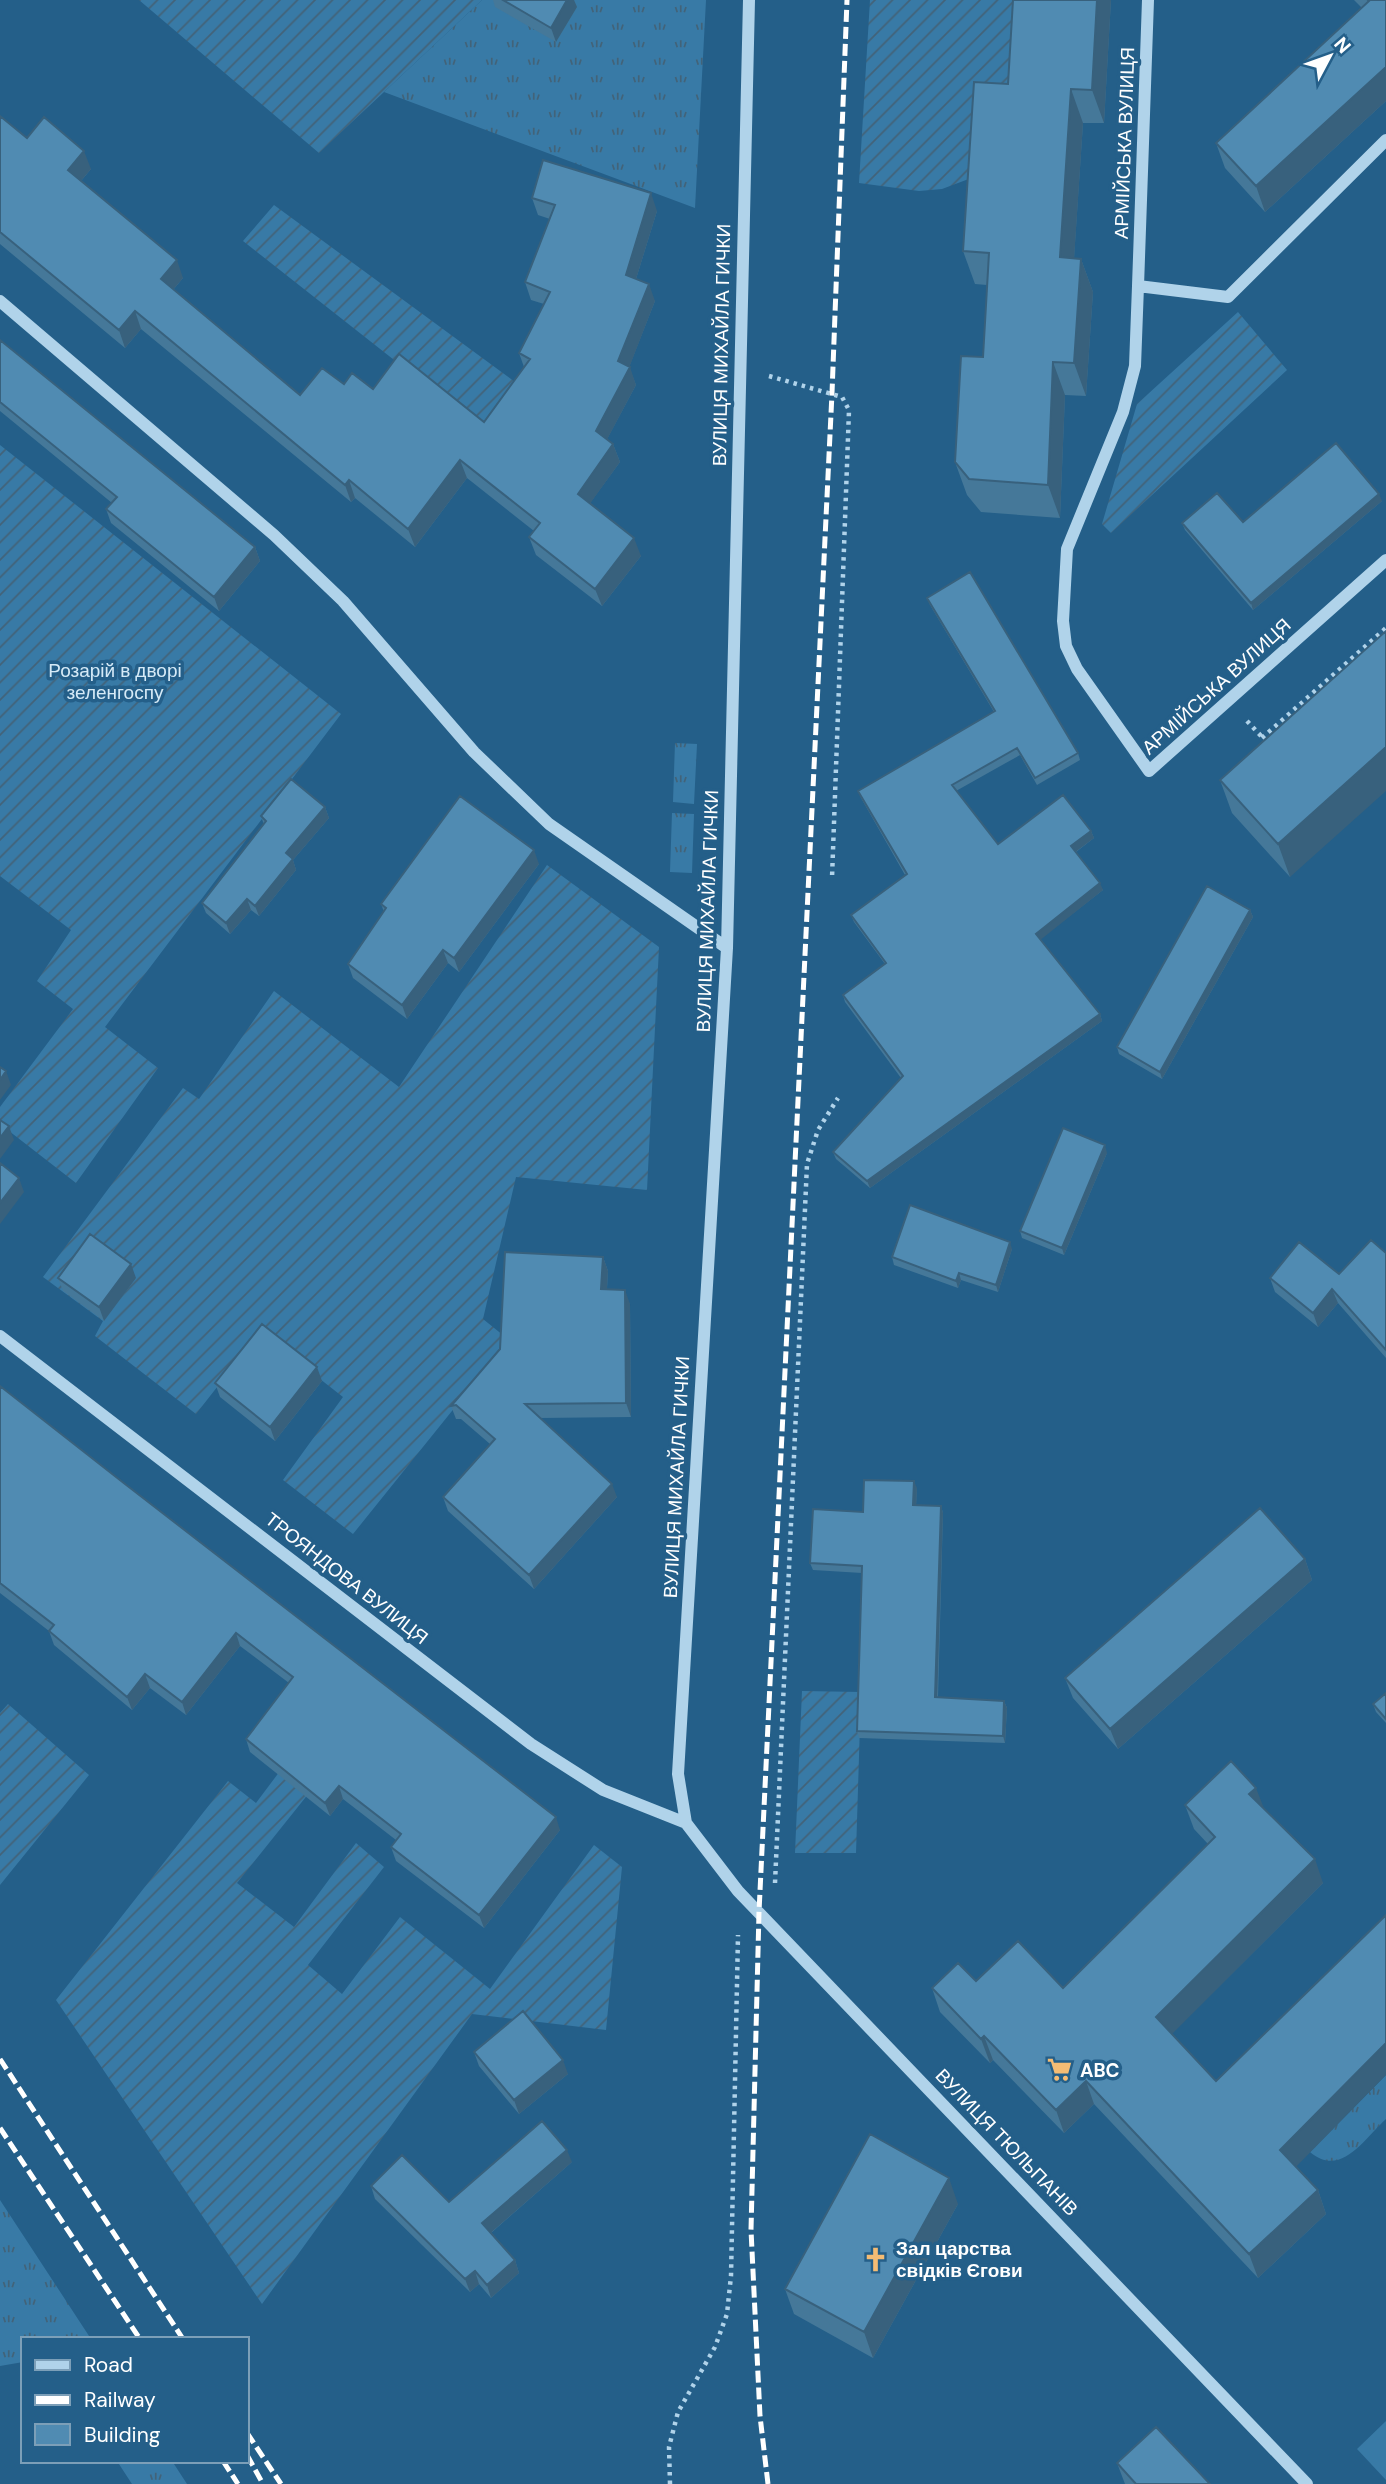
<svg xmlns="http://www.w3.org/2000/svg" width="1386" height="2484" viewBox="0 0 1386 2484" font-family="'DM Sans',sans-serif">
  <style>
    .grass { fill: url(#grass-tufts) }
    .park { fill: #387aa6 }
    .garden { fill: url(#garden-furrows) }
    .lines { fill: none; stroke-linecap: round; stroke-linejoin: round }
    .path { stroke: #b0d3ea; stroke-width: 4.5; stroke-dasharray: 3.5 5; stroke-linecap: butt }
    .minor { stroke: #b0d3ea; stroke-width: 12 }
    .rail { stroke: #fff; stroke-width: 5; stroke-dasharray: 12 5; stroke-linecap: butt }
    .wall { fill: #457899 }
    .shaded-wall { fill: #38617d }
    .building { fill: #508bb2; stroke: #38617d; stroke-width: 2 }
    .labels { text-anchor: middle; stroke-width: 7; stroke-linejoin: round; paint-order: stroke }
    .street-label { font-size: 19px; fill: #fff; stroke: #245f89 }
    .park-label { font-size: 19px; fill: #d5eaf7; stroke: #245f89 }
    .poi-label { font-size: 19px; font-weight: bold; fill: #fff; stroke: #245f89; text-anchor: start }
  </style>
  <defs>
    <pattern id="grass-tufts" width="24" height="20" patternUnits="userSpaceOnUse" patternTransform="scale(1.75)"><rect width="24" height="20" fill="#387aa6"/><path d="M3 7l-1-3M5 7V3M7 7l1-3M15 17l-1-3M17 17v-4M19 17l1-3" fill="none" stroke="#426379"/></pattern>
    <pattern id="garden-furrows" width="10" height="10" patternUnits="userSpaceOnUse" patternTransform="scale(1.75)"><rect width="10" height="10" fill="#387aa6"/><path d="M-1 1l2-2M0 10L10 0M9 11l2-2" fill="none" stroke="#426379"/></pattern>
  </defs>
  <rect width="100%" height="100%" fill="#245f89"/>
  <path class="grass" d="M482 0H706L695 208 384 92Z
    M675 743 697 744 694 804 673 802Z
    M672 813 694 814 692 873 670 872Z
    M1386 2075V2119C1363 2140 1341 2178 1310 2152Z
    M0 2200 91 2339H23V2362L0 2366Z
    M117 2461H172L187 2484H132Z"/>
  <path class="park" d="M1386 2421V2480L1357 2449Z"/>
  <path class="garden" d="M139 0H482L319 153Z
    M870 0H1027L1022 95 982 174 942 189 919 191 859 183Z
    M274 205 515 382 483 430 243 241Z
    M1238 312 1287 370 1111 533 1102 524 1137 404Z
    M0 445 341 714 105 1027 158 1068 76 1183 0 1124V1107L73 1009 37 981 71 930 0 876Z
    M547 865 659 947 647 1190 516 1177 483 1319 509 1340 353 1534 283 1480 343 1397 260 1332 196 1414 95 1336 103 1321 43 1277 183 1088 199 1099 274 991 399 1087Z
    M802 1691 861 1692 856 1853H795Z
    M8 1704 89 1775 0 1885V1713Z
    M292 1755 321 1778 237 1883 294 1927 356 1843 384 1867 308 1965 342 1994 400 1917 490 1989 594 1845 622 1867 606 2030 472 2014 262 2304 56 2000 228 1781 256 1803Z"/>
  <g class="lines">
    <path class="path" d="M769 376 842 397 849 410 832 878
      M1247 721 1263 738
      M1262 738 1386 628
      M775 1883 807 1164 818 1130 838 1098
      M670 2484 669 2447 678 2412 715 2347 727 2314 731 2276 738 1935"/>
    <path class="minor" d="M749 0 727 948 678 1774 686 1823 738 1891 1307 2484
      M1148 0 1138 286 1228 297 1386 140
      M1138 286 1135 366 1123 412 1067 549 1063 621 1066 646 1077 669 1149 771 1386 560
      M0 301 274 535 343 601 474 752 549 824 727 948
      M0 1336 531 1744 603 1790 686 1823"/>
    <path class="rail" d="M0 2059 183 2339
      M0 2128 140 2339
      M247 2433 281 2484
      M247 2455 263 2484
      M223 2461 238 2484
      M768 2484 760 2416 751 2230 759 1912 832 393 847 0"/>
  </g>
  <path class="wall" d="M493 0H574L577 7 556 42 495 7Z
    M1111 0 1104 123H1083L1074 258 1081 259 1093 292 1086 396 1065 395 1060 518 981 512 967 495 955 462 983 357 987 285 975 284 963 251 1008 84Z
    M1354 0H1386V101L1265 212 1225 168 1216 143 1362 8Z
    M0 116 27 138 91 169 81 181 183 278 173 290 300 395 344 384 373 389 484 422 524 367 519 353 544 304 531 300 525 282 550 219 538 215 532 198 657 211 636 279 655 301 629 367 636 385 607 439 613 444 620 462 590 503 641 556 602 606 536 555 529 537 534 531 467 478 415 547 355 498 351 502 141 329 125 348 0 244Z
    M0 340 255 547 260 561 219 611 111 523 106 509 112 503 0 411Z
    M1382 501 1253 610 1185 530 1182 523 1243 522Z
    M927 598 1078 753 1080 760 1037 785 1020 755 956 791 998 844 1091 831 1094 838 1076 852 1103 890 1040 939 1100 1014 1102 1021 870 1188 836 1159 833 1152 901 1078 845 1002 843 995 885 964 854 922 851 915 905 875 861 798 858 791 994 712 930 605Z
    M1386 631 1290 877 1232 813 1220 780Z
    M325 807 329 818 293 860 296 870 259 916 251 910 230 934 206 913 202 903 264 825 261 816Z
    M539 864 459 972 448 963 407 1019 353 978 348 964 384 912 381 904Z
    M1250 910 1253 917 1162 1079 1119 1054 1117 1047Z
    M1107 1153 1064 1255 1022 1238 1020 1231Z
    M1012 1249 998 1292 961 1280 958 1288 894 1265 892 1257Z
    M1386 1253V1358L1338 1303 1318 1327 1275 1292 1270 1278 1339 1274Z
    M603 1257 608 1271 607 1289 630 1304 631 1417 540 1418 617 1497 534 1589 448 1511 443 1497 490 1444 461 1419H456L451 1406Z
    M58 1278H136L104 1321 63 1291Z
    M322 1381 275 1441 220 1397 215 1383Z
    M0 1386 560 1830 484 1928 396 1861 391 1847 396 1840 343 1799 330 1816 250 1752 246 1739 289 1683 240 1646 186 1715 150 1688 132 1710 54 1645 49 1631 0 1593Z
    M917 1488 916 1505 941 1506 943 1513 938 1697 1004 1701 1007 1708 1005 1743 859 1738 857 1731 862 1573 813 1570 810 1563 863 1512Z
    M1305 1559 1312 1580 1118 1749 1073 1698 1065 1678Z
    M1386 1693V1723L1376 1712 1373 1704Z
    M1185 1805 1264 1809 1323 1883 1171 2034 1318 2190 1326 2214 1258 2278 1094 2104 1064 2133 993 2060 990 2063 940 2012 932 1988 976 1981 1063 1988 1208 1844 1194 1829Z
    M474 2052 568 2074 519 2114 479 2066Z
    M572 2162 491 2233 515 2260 519 2273 491 2298 479 2284 470 2292 375 2199 371 2186 449 2202Z
    M958 2204 873 2358 794 2314 785 2289Z
    M1117 2463 1210 2484H1125Z"/>
  <path class="shaded-wall" d="M567 0H574L577 7 556 42 551 28Z
    M1097 0H1111L1104 123 1092 90Z
    M1386 67V101L1265 212 1256 186Z
    M1071 89 1083 123 1072 291 1060 257Z
    M84 151 91 169 75 188 68 170Z
    M651 193 657 211 632 292 626 275Z
    M1081 259 1093 292 1086 396 1074 363Z
    M177 260 183 278 167 297 161 279Z
    M649 284 655 301 629 368 630 367 636 385 602 449 596 431 618 361Z
    M135 311 141 329 125 348 119 330Z
    M1053 362 1065 395 1060 518 1048 485Z
    M613 444 620 462 584 512 578 494Z
    M460 460 467 478 415 547 408 529Z
    M349 480 355 498 351 502 345 485Z
    M1379 494 1382 501 1253 610 1251 603Z
    M634 538 641 556 602 606 595 589Z
    M255 547 260 561 219 611 214 597Z
    M1386 747V791L1290 877 1278 844Z
    M325 807 329 818 293 860 296 870 259 916 255 906 286 853Z
    M1091 831 1094 838 1074 853 1071 846Z
    M534 850 539 864 459 972 454 958Z
    M1100 883 1103 890 1039 941 1036 934Z
    M247 899 251 910 230 934 226 923Z
    M1250 910 1253 917 1162 1079 1160 1072Z
    M443 950 448 963 407 1019 402 1005Z
    M1100 1014 1102 1021 870 1188 867 1181Z
    M6 1071 11 1085 0 1100V1080Z
    M9 1126 14 1140 0 1159V1138Z
    M1105 1145 1107 1153 1064 1255 1062 1248Z
    M19 1178 24 1192 0 1224V1203Z
    M1010 1242 1012 1249 998 1292 996 1285Z
    M603 1257 608 1271 606 1303 601 1289Z
    M131 1264 136 1278 104 1321 99 1307Z
    M959 1273 961 1280 958 1288 956 1281Z
    M1332 1289 1338 1303 1318 1327 1313 1313Z
    M625 1290 630 1304 631 1417 626 1403Z
    M317 1367 322 1381 275 1441 270 1427Z
    M914 1481 917 1488 916 1512 913 1505Z
    M612 1484 617 1497 534 1589 529 1575Z
    M941 1506 943 1513 937 1704 935 1697Z
    M1305 1559 1312 1580 1118 1749 1110 1729Z
    M236 1633 240 1646 186 1715 182 1702Z
    M145 1674 150 1688 132 1710 127 1697Z
    M1004 1701 1007 1708 1005 1743 1003 1736Z
    M339 1786 343 1799 330 1816 325 1803Z
    M1256 1788 1265 1811 1249 1794Z
    M556 1817 560 1830 484 1928 479 1915Z
    M1315 1859 1323 1883 1165 2041 1156 2017Z
    M984 2036 993 2060 990 2063 981 2039Z
    M1386 2043V2075L1289 2174 1280 2150Z
    M563 2060 568 2074 519 2114 514 2100Z
    M1086 2081 1094 2104 1064 2133 1056 2110Z
    M567 2150 572 2162 487 2236 482 2223Z
    M949 2178 958 2204 873 2358 864 2332Z
    M1318 2190 1326 2214 1258 2278 1249 2254Z
    M515 2260 519 2273 491 2298 487 2285Z
    M475 2271 479 2284 470 2292 465 2279Z"/>
  <path class="building" d="M503 0H567L551 28Z
    M1013 0H1097L1092 90 1071 89 1060 257 1081 259 1074 363 1053 362 1048 485 969 479 955 462 961 356 983 357 989 253 963 251 974 82 1008 84Z
    M1368 0H1386V67L1256 186 1216 143 1369 1Z
    M0 116 27 138 44 117 84 151 68 170 177 260 161 279 300 395 322 368 344 384 352 373 373 389 399 354 484 422 530 359 519 353 550 292 525 282 555 205 532 198 543 160 651 193 626 275 649 284 618 361 630 367 596 431 613 444 578 494 634 538 595 589 529 537 540 523 460 460 408 529 349 480 345 485 135 311 119 330 0 232Z
    M0 340 255 547 214 597 106 509 117 497 0 402Z
    M1336 443 1379 494 1251 603 1182 523 1217 493 1243 522Z
    M970 572 1078 753 1035 778 1017 748 952 785 998 844 1063 795 1091 831 1071 846 1100 883 1036 934 1100 1014 867 1181 833 1152 903 1076 843 995 886 963 851 915 907 874 858 791 995 711 927 598Z
    M1386 631V747L1278 844 1220 780Z
    M291 779 325 807 286 853 293 859 255 906 247 899 226 923 202 903 266 821 261 816Z
    M460 796 534 850 454 958 443 950 402 1005 348 964 386 908 381 904Z
    M1207 886 1250 910 1160 1072 1117 1047Z
    M0 1067 6 1071 0 1080Z
    M0 1120 9 1126 0 1138Z
    M1063 1128 1105 1145 1062 1248 1020 1231Z
    M0 1163 19 1178 0 1203Z
    M910 1205 1010 1242 996 1285 959 1273 956 1281 892 1257Z
    M90 1234 131 1264 99 1307 58 1278Z
    M1371 1240 1386 1253V1350L1332 1289 1313 1313 1270 1278 1299 1242 1339 1274Z
    M505 1252 603 1257 601 1289 625 1290 626 1403 525 1404 612 1484 529 1575 443 1497 495 1439 456 1405 451 1406 500 1349Z
    M262 1324 317 1367 270 1427 215 1383Z
    M0 1386 125 1484 556 1817 479 1915 391 1847 401 1834 339 1786 325 1803 246 1739 293 1677 236 1633 182 1702 145 1674 127 1697 49 1631 54 1625 0 1583Z
    M864 1480 914 1481 913 1505 941 1506 935 1697 1004 1701 1003 1736 857 1731 862 1566 810 1563 813 1509 863 1512Z
    M1260 1508 1305 1559 1110 1729 1065 1678Z
    M1386 1693V1719L1373 1704Z
    M1231 1761 1256 1788 1249 1794 1315 1859 1156 2017 1216 2081 1386 1915V2043L1280 2150 1318 2190 1249 2254 1086 2081 1056 2110 984 2036 981 2039 932 1988 958 1963 976 1981 1018 1941 1063 1988 1215 1837 1185 1805Z
    M523 2011 563 2060 514 2100 474 2052Z
    M542 2121 567 2150 482 2223 515 2260 487 2285 475 2271 465 2279 371 2186 402 2155 449 2202Z
    M870 2134 949 2178 864 2332 785 2289Z
    M1156 2427 1210 2484H1136L1117 2463Z"/>
  <defs>
    <symbol id="supermarket-bare" viewBox="-9 -9 18 18"><path d="M-6-5.5h2.5l.6 2H6L4.5 2H-2.5L-4.4-4H-6ZM-1.5 3.2a1.3 1.3 0 1 0 .1 0ZM3 3.2a1.3 1.3 0 1 0 .1 0Z" fill="#f4bc74" stroke="#245f89" stroke-width="2.5" paint-order="stroke"/></symbol>
    <symbol id="church-bare" viewBox="-9 -9 18 18"><path d="M-1.2-6h2.4v3.5h3.3v2.4h-3.3V6h-2.4V-.1h-3.3v-2.4h3.3Z" fill="#f4bc74" stroke="#245f89" stroke-width="2.5" paint-order="stroke"/></symbol>
  </defs>
  <g fill-rule="evenodd">
    <use href="#supermarket-bare" x="1042" y="2052" width="35" height="35"/>
    <use href="#church-bare" x="858" y="2242" width="35" height="35"/>
  </g>
  <g class="labels">
    <g class="street-label">
      <text transform="translate(1124 143) rotate(-88)" y="7">АРМІЙСЬКА ВУЛИЦЯ</text>
      <text transform="translate(721 345) rotate(-89)" y="7">ВУЛИЦЯ МИХАЙЛА ГИЧКИ</text>
      <text transform="translate(1216 686) rotate(-42)" y="7">АРМІЙСЬКА ВУЛИЦЯ</text>
      <text transform="translate(707 911) rotate(-88)" y="7">ВУЛИЦЯ МИХАЙЛА ГИЧКИ</text>
      <text transform="translate(676 1477) rotate(-87)" y="7">ВУЛИЦЯ МИХАЙЛА ГИЧКИ</text>
      <text transform="translate(347 1578) rotate(38)" y="7">ТРОЯНДОВА ВУЛИЦЯ</text>
      <text transform="translate(1007 2142) rotate(46)" y="7">ВУЛИЦЯ ТЮЛЬПАНІВ</text>
    </g>
    <g class="park-label">
      <text x="115" y="677">Розарій в дворі<tspan x="115" dy="22">зеленгоспу</tspan></text>
    </g>
    <g class="poi-label">
      <text x="1080" y="2077">ABC</text>
      <text x="896" y="2255">Зал царства<tspan x="896" dy="22">свідків Єгови</tspan></text>
    </g>
  </g>
  <rect x="21" y="2337" width="228" height="126" fill="#245f89" stroke="#7c9fb8" stroke-width="2"/>
  <rect x="35" y="2360" width="35" height="10" fill="#b0d3ea" stroke="#7c9fb8" stroke-width="2"/>
  <text x="84" y="2372" font-size="21" fill="#ffffff">Road</text>
  <rect x="35" y="2395" width="35" height="10" fill="#ffffff" stroke="#7c9fb8" stroke-width="2"/>
  <text x="84" y="2407" font-size="21" fill="#ffffff">Railway</text>
  <rect x="35" y="2424" width="35" height="21" fill="#508bb2" stroke="#7c9fb8" stroke-width="2"/>
  <text x="84" y="2442" font-size="21" fill="#ffffff">Building</text>
  <g transform="translate(1330 56) rotate(49)" stroke="#245f89" stroke-width="5" paint-order="stroke">
  <path d="M0-5L12 26L0 18L-12 26Z" fill="#ffffff"/>
  <text y="-10" font-size="19" font-weight="bold" text-anchor="middle" fill="#ffffff">N</text>
  </g>
</svg>
